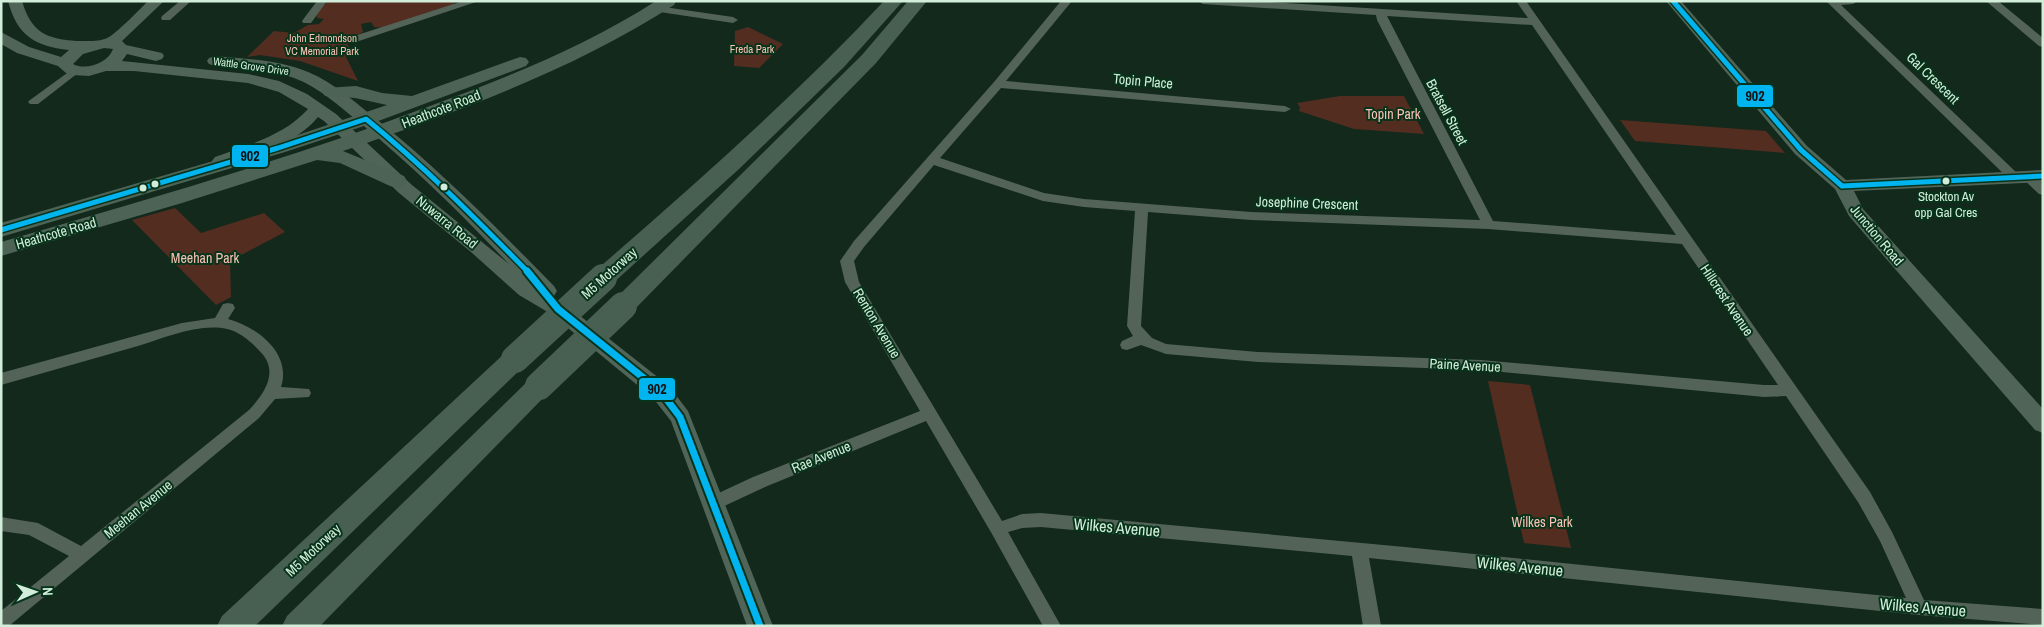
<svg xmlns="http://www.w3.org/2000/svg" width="2044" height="627" viewBox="0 0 2044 627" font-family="'Archivo Narrow',sans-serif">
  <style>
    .green { fill: #542d21 }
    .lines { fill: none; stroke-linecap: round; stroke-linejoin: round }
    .street { fill: #536358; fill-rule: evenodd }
    .secondary { fill: #516458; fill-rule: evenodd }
    .primary { fill: #4c6355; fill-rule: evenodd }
    .highway { fill: #486052; fill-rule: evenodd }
    .highway-bridge { stroke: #486052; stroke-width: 28 }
    .bus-1-far1-casing { stroke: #08331b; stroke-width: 8 }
    .bus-1-casing { stroke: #08331b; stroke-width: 11 }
    .bus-1-far1 { stroke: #00b5ef; stroke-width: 5 }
    .bus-1 { stroke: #00b5ef; stroke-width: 7 }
    .bus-dot { fill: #d2eeda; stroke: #08331b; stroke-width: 2 }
    .labels { text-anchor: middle; stroke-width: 4; stroke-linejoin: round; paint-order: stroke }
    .far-park-label { font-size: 11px; fill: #fcc3b5; stroke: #08331b }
    .far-street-label { font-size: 11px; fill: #d2eeda; stroke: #08331b }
    .bus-label { font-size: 13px; fill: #d2eeda; stroke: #08331b }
    .street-label { font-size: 14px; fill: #d2eeda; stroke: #08331b }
    .park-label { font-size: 14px; fill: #fcc3b5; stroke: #08331b }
    .near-street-label { font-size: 16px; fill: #d2eeda; stroke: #08331b }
    .line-badge { stroke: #08331b; stroke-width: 2 }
    .pale-badge-label { font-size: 14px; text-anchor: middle; font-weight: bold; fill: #111 }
  </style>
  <rect width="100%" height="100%" fill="#12291c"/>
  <path class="green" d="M328 1H456L449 8 384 28 374 27 371 22 361 24 363 32 346 41 350 49 343 51 358 81 300 61 260 55 247 57 274 31 294 33 308 25 319 24 324 19 317 18 316 12Z
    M748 27 783 44 759 68 734 66 735 31Z
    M1340 96H1404L1424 134 1354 129 1299 111 1300 107 1297 103Z
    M1620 120 1766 131 1785 153 1635 141Z
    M175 208 201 233 264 213 285 232 230 261 231 297 216 305 132 220Z
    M1488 381 1530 385 1571 548 1524 543Z"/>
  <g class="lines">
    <path class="street" d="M180 1H191L170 20H162L161 18 162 16Z
      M317 1H327L311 23H303L302 21Z
      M463 1H479L356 42H348L347 40 348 38Z
      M1061 1H1072L1006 81 1285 106 1291 109 1285 112 1001 88 940 158 1044 193 1084 199 1251 212 1480 220 1377 20 1376 15 1203 4 1198 1H1255L1528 18 1516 1H1526L1870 492 1892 532 1924 600 2043 609V625L1919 615 1369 558 1381 626H1363L1352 556 1041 527 1022 528 1008 532 1061 626H1043L992 534 926 421 765 487 720 508 714 510 708 508 706 503 708 498 753 477 920 411 845 282 840 261 854 241 994 82ZM1387 16 1532 25 1676 235 1493 221ZM934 165 1043 201 1084 207 1135 211 1127 326 1133 336 1122 341 1120 345 1122 349 1127 350 1141 345 1166 354 1258 362 1481 370 1764 397 1786 396 1858 502 1880 541 1906 598 1405 547 1041 513 1022 514 1002 521 859 282 854 261 864 247ZM1148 212 1251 220 1488 229 1682 244 1778 385H1764L1481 360 1258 352 1166 344 1152 338 1141 326Z
      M1826 1H1858L1853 4 1841 5 2018 174 2020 177 2018 180H2010Z
      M1986 1H1998L2043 38V47L2039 46Z
      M657 6 733 17 738 20 733 23 653 11 652 9 653 7Z
      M74 68 79 71 78 73 38 104H30L28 102 30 100Z
      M2027 172 2031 173 2043 184V195L2039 194 2023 179 2021 176Z
      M228 303 233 304 235 308 228 319C258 327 292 354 281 387L309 389 311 393 309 397 275 399 259 418 9 626H1V611L69 556 29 535 1 531V517L38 523 81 546 249 410C262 396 278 375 264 356 255 345 241 332 227 329 198 323 165 338 138 346 92 359 47 372 1 385V373L182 323 215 318 223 304Z"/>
    <path class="secondary" d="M8 1H22C31 32 46 39 77 41 86 41 99 42 107 38 115 35 140 9 148 1H164L122 41 126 45 162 53 164 56 162 59 156 61 127 54 122 61 248 74 279 81 307 94 336 114 412 185 509 264C461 214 413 166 359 122 339 106 319 87 294 78 269 68 241 68 215 66L209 64 207 61 209 58 215 56C246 59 279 60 308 72 335 83 357 104 380 122 442 172 498 229 554 286L557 291 554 296 551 297 565 304 669 386 688 411 773 626H747L671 421 653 398 551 314 519 295 471 252 399 193 324 121 318 117C296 144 259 153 227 165L221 167 215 165 212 161 215 157C247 145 284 136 308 109L279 92 248 83 134 71H106L89 76 72 75 66 73 58 66 17 53 1 44V32L29 47 61 57 69 50C34 46 17 35 8 1ZM104 48 113 49C108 63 86 71 73 64L83 54Z
      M1666 1H1681L1807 146 1846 180 2043 170V182L1854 191 1863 209 2043 409V433L2035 430 1849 216 1835 189 1795 154Z"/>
    <path class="primary" d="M656 1H676L674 5C573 70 457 112 343 151L404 176 407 181 404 186 397 188 390 186 340 163 317 160 182 203 1 256V242C145 200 290 159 430 106 508 77 586 46 656 1Z
      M520 57 526 58 529 62 526 66 373 123 285 152 1 237V223L271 144 387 105 355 98 325 96 322 92 325 88 356 86 382 93 412 96Z"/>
    <path class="highway" d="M884 1H903L844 67 739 169 612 284 603 287 594 284 591 278 594 272C694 185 793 98 884 1Z
      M908 1H927L876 63 632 312 623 315 614 312 611 306 614 300 862 55Z
      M515 349 524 352 528 359 524 366 255 626H217L222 616 506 352Z
      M539 376 548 379 552 386 548 393 320 626H282L287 616 530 379Z"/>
    <path class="highway-bridge" d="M515 359 603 278
      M539 386 623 306"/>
    <defs>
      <path id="bus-1-far1" d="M1673 1 1801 150 1842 186
        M1842 186 2043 176
        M1 230 278 148 366 119C424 166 476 219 528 272"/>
      <path id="bus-1" d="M527 271 558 309 661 392 680 417 760 626"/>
    </defs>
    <use href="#bus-1-far1" class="bus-1-far1-casing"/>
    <use href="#bus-1" class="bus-1-casing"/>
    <use href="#bus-1-far1" class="bus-1-far1"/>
    <use href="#bus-1" class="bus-1"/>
  </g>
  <g class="bus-dot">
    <circle cx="1946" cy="181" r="4.5"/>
    <circle cx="155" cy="184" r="4.5"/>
    <circle cx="444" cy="187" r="4.5"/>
    <circle cx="143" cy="188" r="4.5"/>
  </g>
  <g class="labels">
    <g class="far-park-label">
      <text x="322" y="42">John Edmondson<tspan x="322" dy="13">VC Memorial Park</tspan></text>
      <text x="752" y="53">Freda Park</text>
    </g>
    <g class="far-street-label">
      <text transform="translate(251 66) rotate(8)" y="4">Wattle Grove Drive</text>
    </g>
    <g class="bus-label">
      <text x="1946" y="201">Stockton Av<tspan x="1946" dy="16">opp Gal Cres</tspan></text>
    </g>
    <g class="street-label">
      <text transform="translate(1933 78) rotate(44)" y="5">Gal Crescent</text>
      <text transform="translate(1143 81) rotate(5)" y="5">Topin Place</text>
      <text transform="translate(441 109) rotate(-21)" y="5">Heathcote Road</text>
      <text transform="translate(1447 112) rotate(62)" y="5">Bratsell Street</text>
      <text transform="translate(1307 203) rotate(2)" y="5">Josephine Crescent</text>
      <text transform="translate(447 222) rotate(39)" y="5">Nuwarra Road</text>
      <text transform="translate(56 233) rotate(-16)" y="5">Heathcote Road</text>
      <text transform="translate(1877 235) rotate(50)" y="5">Junction Road</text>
      <text transform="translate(609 273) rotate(-42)" y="5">M5 Motorway</text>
      <text transform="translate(1727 300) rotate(56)" y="5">Hillcrest Avenue</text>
      <text transform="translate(877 323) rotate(59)" y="5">Renton Avenue</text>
      <text transform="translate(1465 365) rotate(3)" y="5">Paine Avenue</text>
      <text transform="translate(821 457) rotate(-22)" y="5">Rae Avenue</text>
      <text transform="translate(138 509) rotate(-39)" y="5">Meehan Avenue</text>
      <text transform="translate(313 550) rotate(-43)" y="5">M5 Motorway</text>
    </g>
    <g class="park-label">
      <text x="1393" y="119">Topin Park</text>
      <text x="205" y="263">Meehan Park</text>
      <text x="1542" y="527">Wilkes Park</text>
    </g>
    <g class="near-street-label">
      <text transform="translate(1117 527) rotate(5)" y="6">Wilkes Avenue</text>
      <text transform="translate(1520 566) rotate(6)" y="6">Wilkes Avenue</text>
      <text transform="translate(1923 607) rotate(5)" y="6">Wilkes Avenue</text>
    </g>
  </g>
  <g class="line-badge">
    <rect x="1736" y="84" width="38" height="24" rx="5" fill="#00b5ef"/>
    <rect x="231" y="144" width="38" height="24" rx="5" fill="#00b5ef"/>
    <rect x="638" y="377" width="38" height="24" rx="5" fill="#00b5ef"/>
  </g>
  <g class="pale-badge-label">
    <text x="1755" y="101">902</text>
    <text x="250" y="161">902</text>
    <text x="657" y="394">902</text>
  </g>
  <rect width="2044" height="627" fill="none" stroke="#d2eeda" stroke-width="5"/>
  <g transform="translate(35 592) rotate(88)" stroke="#08331b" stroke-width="4" paint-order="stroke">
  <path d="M0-4L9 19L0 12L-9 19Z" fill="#d2eeda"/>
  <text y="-8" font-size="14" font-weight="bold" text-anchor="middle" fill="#d2eeda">N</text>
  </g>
</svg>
